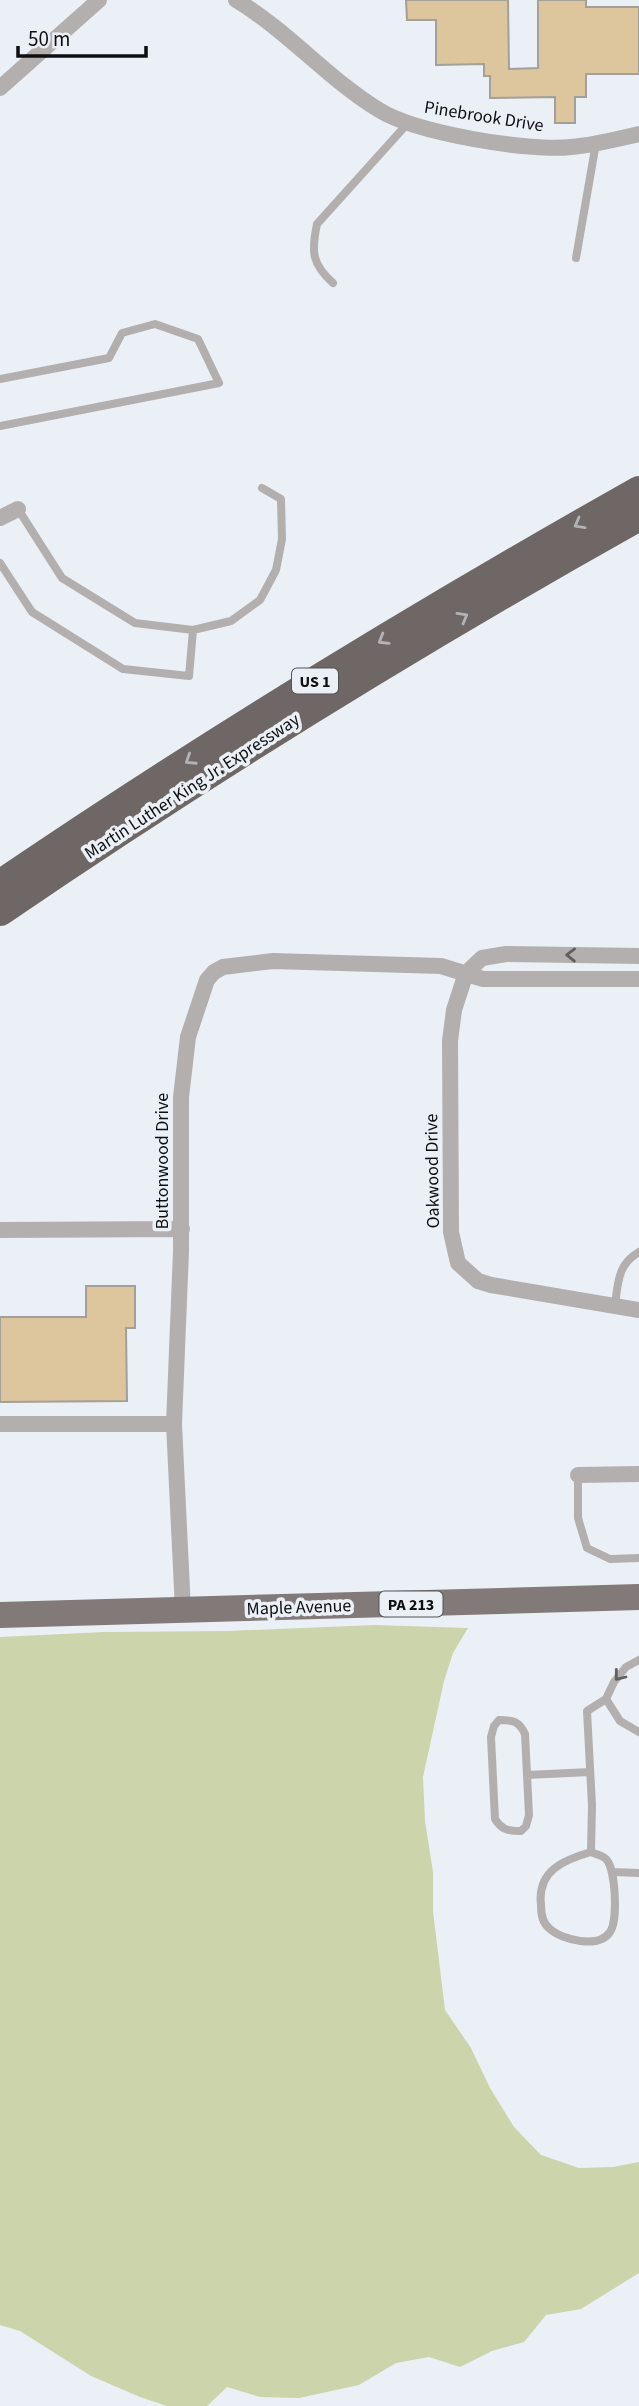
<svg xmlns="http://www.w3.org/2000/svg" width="639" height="2406" viewBox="0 0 639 2406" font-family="'Source Sans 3',sans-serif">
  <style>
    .green { fill: #ccd4ab }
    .building { fill: #ddc59d; stroke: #a39f99; stroke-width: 2 }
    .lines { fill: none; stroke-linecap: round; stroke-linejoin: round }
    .lane { stroke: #b3afaf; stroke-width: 8 }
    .street { stroke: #b3afaf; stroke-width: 16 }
    .primary { stroke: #817a79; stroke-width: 26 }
    .highway { stroke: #6e6766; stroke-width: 30 }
    .oneway { stroke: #b3b2b5 }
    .oneway2 { stroke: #605e60 }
    .labels { text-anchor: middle; stroke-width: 7; stroke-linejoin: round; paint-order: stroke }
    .shield { fill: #ebf0f6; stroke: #505255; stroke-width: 2 }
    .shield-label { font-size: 16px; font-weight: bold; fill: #0d0e10 }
    .street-label { font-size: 18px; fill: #0d0e10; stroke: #ebf0f6 }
  </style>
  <rect width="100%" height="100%" fill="#ebf0f6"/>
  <path class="green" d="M374 1625 468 1628 453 1653 444 1681 423 1777 425 1821 433 1872V1911L445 2010 471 2048 490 2088 514 2127 541 2155 579 2168 613 2167 639 2162V2273L581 2309 546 2315 524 2342 492 2351 460 2367 429 2357 396 2363 359 2385 299 2398 260 2397 227 2387 207 2406H167L140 2397 91 2376 20 2331 0 2325V1637L104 1632 228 1631Z"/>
  <path class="building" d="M406 0H508L509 69 538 68V0H586V7H639V74H586V97H575V123H555V97L490 98V76H484V64L436 65V20H407Z
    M86 1286H135V1328H126L127 1401 0 1402V1317H86Z"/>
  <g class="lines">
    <path class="lane" d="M576 258 596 143
      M333 283C312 264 311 252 317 224L408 123
      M0 379 109 358 122 333 155 324 198 339 219 383 0 426
      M0 563 32 612 123 669 189 676 193 630 135 623 62 578 18 509
      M193 630 231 621 260 600 276 570 282 539 281 499 262 488
      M615 1305C618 1282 618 1264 639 1252
      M578 1475V1518L587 1548 610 1559 639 1558
      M606 1699 620 1721 639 1732
      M499 1720C513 1720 519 1721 525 1734L529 1815 526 1826 521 1831C508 1831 502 1830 495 1819L491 1737 494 1726Z
      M527 1775 590 1772
      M591 1852C595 1854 603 1856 606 1859 616 1869 618 1921 610 1932 599 1949 562 1940 550 1929 542 1923 541 1914 541 1905 537 1871 563 1860 591 1852Z
      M591 1852 592 1805 587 1711 606 1699 614 1682 626 1667 639 1660
      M613 1872 639 1873"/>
    <path class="street" d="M236 0C288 31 328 79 379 110 416 133 529 152 571 147 594 145 617 139 639 134
      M0 88 99 0
      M0 518 18 509
      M639 956 506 954 482 958 466 973 454 1010 450 1041 451 1232 458 1263 478 1281 491 1285 639 1310
      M0 1230 182 1229
      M0 1424H174
      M578 1475 639 1474
      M183 1610 174 1424 181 1251V1097L188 1037 207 980 214 972 223 967 273 961 441 966 483 979H639"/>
    <path class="primary" d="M0 1615 639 1597"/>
    <path class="highway" d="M0 885C207 744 421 614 639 491
      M0 911C207 770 421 638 639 516"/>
  </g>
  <defs><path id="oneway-chevron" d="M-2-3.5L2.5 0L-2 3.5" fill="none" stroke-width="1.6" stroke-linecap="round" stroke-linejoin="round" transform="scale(1.75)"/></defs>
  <g class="oneway">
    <use href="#oneway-chevron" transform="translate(579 524) rotate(151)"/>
    <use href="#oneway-chevron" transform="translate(463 617) rotate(-30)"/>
    <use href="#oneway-chevron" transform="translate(383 640) rotate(149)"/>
    <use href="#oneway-chevron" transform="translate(190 760) rotate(147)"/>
  </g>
  <g class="oneway2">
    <use href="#oneway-chevron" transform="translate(571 955) rotate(-179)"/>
    <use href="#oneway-chevron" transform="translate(619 1676) rotate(128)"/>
  </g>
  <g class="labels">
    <g class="shield">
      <rect x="292" y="668.5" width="46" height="25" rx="5"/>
      <rect x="379.5" y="1591.5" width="63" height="25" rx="5"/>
    </g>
    <g class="shield-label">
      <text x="315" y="687">US 1</text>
      <text x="411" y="1610">PA 213</text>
    </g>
    <g class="street-label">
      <text transform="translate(484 116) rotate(9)" y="6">Pinebrook Drive</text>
      <text transform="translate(192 786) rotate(-33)" y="6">Martin Luther King Jr. Expressway</text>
      <text transform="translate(162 1161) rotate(-90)" y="6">Buttonwood Drive</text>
      <text transform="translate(432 1171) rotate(-91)" y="6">Oakwood Drive</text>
      <text transform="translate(299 1607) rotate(-2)" y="6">Maple Avenue</text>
    </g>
  </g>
  <path d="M18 46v10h128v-10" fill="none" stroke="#0d0e10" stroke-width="3.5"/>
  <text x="28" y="46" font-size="21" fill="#0d0e10" stroke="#ebf0f6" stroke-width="5" paint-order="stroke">50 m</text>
</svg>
